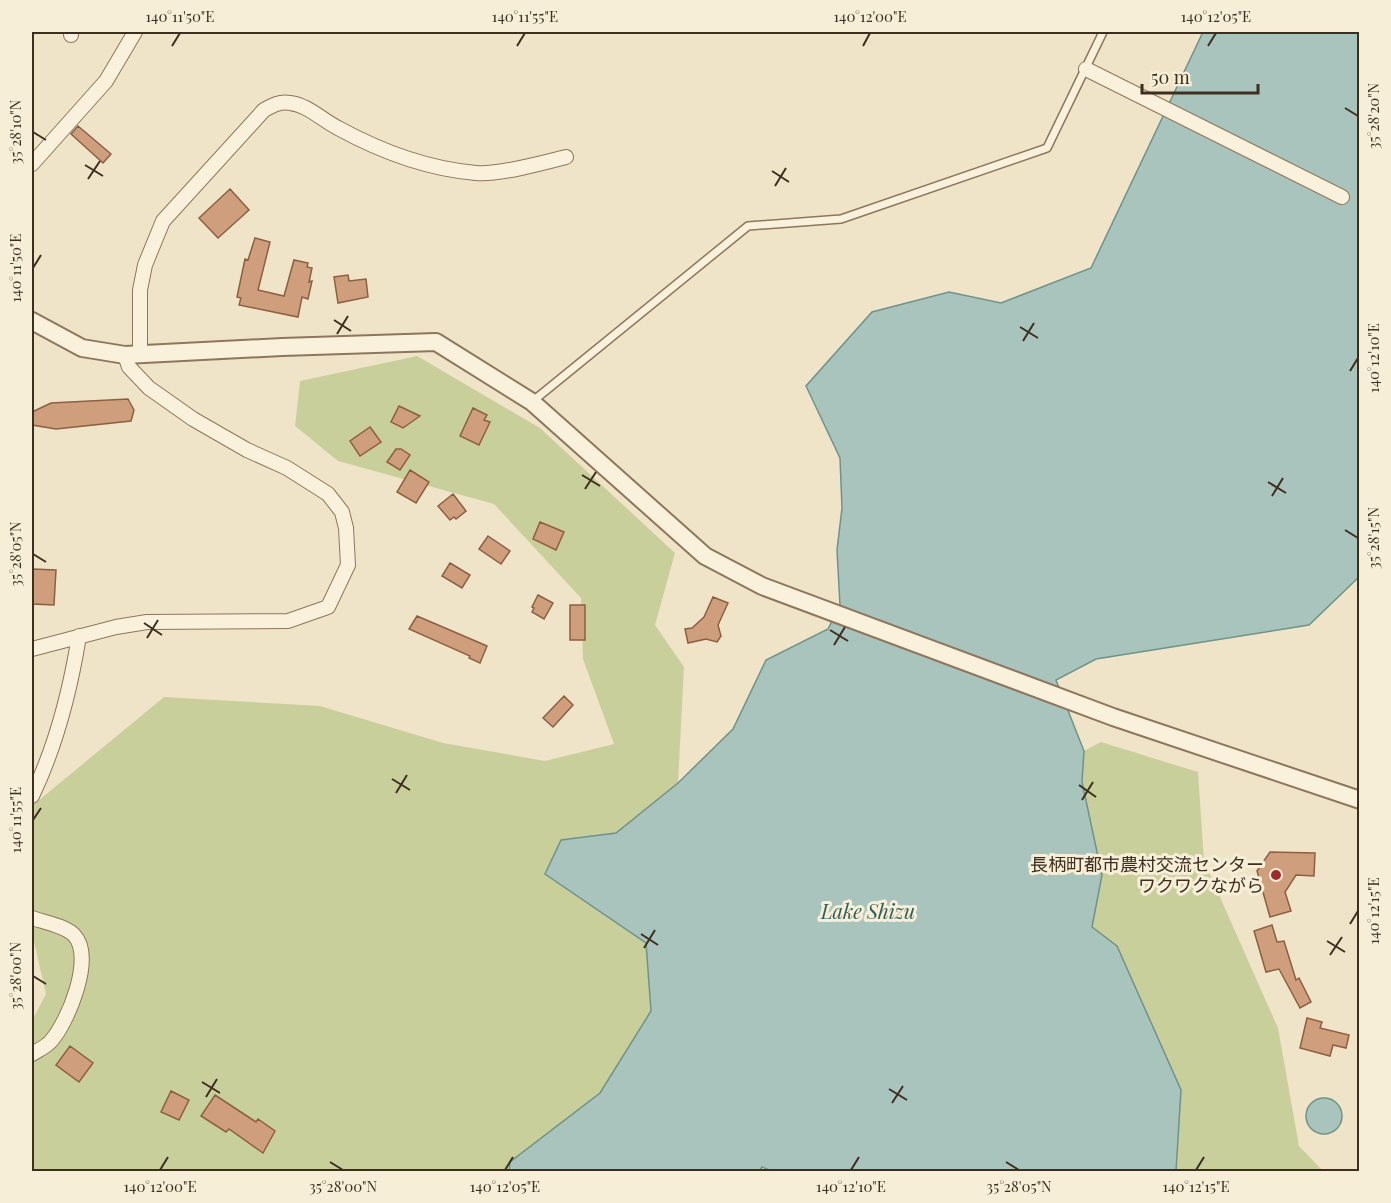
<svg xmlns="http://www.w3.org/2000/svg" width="1391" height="1203" viewBox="0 0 1391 1203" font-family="'Playfair Display','Noto Sans JP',serif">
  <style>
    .green { fill: #c9cf9b }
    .water { fill: #a9c4bc; stroke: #6f938a; stroke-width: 1.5 }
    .building { fill: #cf9f7d; stroke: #8d5f41; stroke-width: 1.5 }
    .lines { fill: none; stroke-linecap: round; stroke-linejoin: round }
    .service-casing { stroke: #8d765c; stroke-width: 10 }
    .minor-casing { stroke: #8d765c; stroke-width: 16 }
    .tertiary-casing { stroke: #8d765c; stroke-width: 20 }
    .service { stroke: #faf1dc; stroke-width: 7 }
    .minor { stroke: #faf1dc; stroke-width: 14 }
    .tertiary { stroke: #faf1dc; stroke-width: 16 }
    .ticks { fill: none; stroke: #3d2e20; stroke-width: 2 }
    .poi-dot { fill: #9e2a2b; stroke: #f7eed8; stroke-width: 2 }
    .labels { text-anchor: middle; stroke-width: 6; stroke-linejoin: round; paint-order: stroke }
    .poi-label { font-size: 18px; fill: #3d2e20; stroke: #f7eed8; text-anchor: end }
    .water-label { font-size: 20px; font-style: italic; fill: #2f5d5a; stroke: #f7eed8 }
    .neatline { fill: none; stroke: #3d2e20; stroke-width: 2 }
    .ticks-label { font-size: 15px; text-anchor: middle; fill: #3d2e20 }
  </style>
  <rect width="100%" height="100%" fill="#f0e4c8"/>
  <path class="green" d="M417 356 540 428 675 553 655 625 684 667 678 783 616 833 561 840 545 874 647 943 651 1011 600 1093 511 1162 509 1171 32 1172V1021L46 994 32 933V806L164 697 320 706 443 743 545 761 614 744 583 659 581 598 494 504 338 461 295 426 300 381Z
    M1101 742 1198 772 1204 861 1278 1028 1299 1146 1323 1171H1176L1181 1090 1117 946 1092 927 1102 875 1082 782 1084 751Z"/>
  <path class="water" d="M1203 32H1359V577L1309 625 1096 659 1056 680 1084 751 1082 782 1102 875 1092 927 1117 946 1181 1090 1176 1171 774 1172 762 1167 759 1172H509L510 1162 600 1093 651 1011 646 943 545 874 561 840 616 833 678 783 733 729 766 660 828 629 840 605 837 550 842 508 840 458 806 386 872 312 949 292 1001 303 1091 268Z
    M1306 1116a18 18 0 1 1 36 0a18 18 0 1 1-36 0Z"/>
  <path class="building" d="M78 126 111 154 103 163 71 134Z
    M230 189 249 210 218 238 199 218Z
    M255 238 270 242 258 290 284 296 294 260 308 263 307 267 312 268 309 282 312 281 308 299 302 297 298 317 239 305 241 298 237 297 245 259 248 260Z
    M348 275 349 281 366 279 368 297 338 303 334 277Z
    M128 399 134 410 131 421 56 429 32 425V412L51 403Z
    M399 406 420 416 403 428 391 422Z
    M473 408 487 415 484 420 490 422 479 445 460 436Z
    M370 427 381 442 360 456 350 441Z
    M396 449H401L410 455 400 470 387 462Z
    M410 470 429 482 416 503 397 492Z
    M453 494 466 511 456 519 454 517 450 520 438 506Z
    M540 522 564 532 556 550 533 539Z
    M488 536 510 551 501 564 479 549Z
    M450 563 470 575 462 588 442 576Z
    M32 569 56 570 54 605 32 604Z
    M538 595 553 603 544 619 532 612 534 608 532 607Z
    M713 597 728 603 718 625 721 636 717 642 706 639 688 643 685 629 692 628 704 617Z
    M570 605H585V640H570Z
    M417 616 487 646 480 663 469 658 470 656 409 629Z
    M564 696 573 705 553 727 543 718Z
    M1270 852 1315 853 1314 876 1296 875 1285 892 1291 911 1270 917 1257 871Z
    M1272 925 1277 942 1284 941 1296 980 1299 978 1311 1002 1300 1008 1279 969 1266 972 1254 931Z
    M1307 1018 1322 1022 1320 1028 1349 1035 1346 1048 1333 1045 1330 1056 1300 1048Z
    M70 1046 93 1063 79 1082 56 1065Z
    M171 1091 189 1100 179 1120 161 1112Z
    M215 1095 256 1122 258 1119 275 1131 263 1153 229 1129 226 1132 201 1116Z"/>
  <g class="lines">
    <defs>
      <path id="service" d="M533 401 748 226 841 219 1047 148 1103 32"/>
      <path id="minor" d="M71 32V35
        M1086 69 1342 197
        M32 164 106 81 135 32
        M140 354V290L145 265 163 221 264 110C273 105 280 101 290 103 308 105 322 120 338 128 380 151 429 169 476 173 499 175 543 163 566 157
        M32 649 116 627 147 622 288 621 328 607 348 565 346 528 342 512 328 494 287 468 247 450 193 419 149 388 129 367 125 355
        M32 796C56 746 70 692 79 636
        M32 918C44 922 65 926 74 935 95 957 68 1022 51 1041 46 1047 38 1050 32 1054"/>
      <path id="tertiary" d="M32 321 82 348 125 355 282 347 436 342 532 402 705 556 762 586 1113 717 1360 800"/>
    </defs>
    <use href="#service" class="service-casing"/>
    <use href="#minor" class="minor-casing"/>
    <use href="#tertiary" class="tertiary-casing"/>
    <use href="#service" class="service"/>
    <use href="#minor" class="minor"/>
    <use href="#tertiary" class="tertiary"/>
  </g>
  <path class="ticks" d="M172 46 180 33M517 46 525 33M863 46 870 33M1208 46 1216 33M1345 108 1358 116M33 132 46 140M85 165 103 176M772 171 789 182M88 179 100 161M775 186 786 168M33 268 41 255M334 320 351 331M1020 327 1038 338M337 334 348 316M1023 341 1034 323M1350 371 1358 358M582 475 600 486M1268 482 1286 493M585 489 596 472M1272 496 1283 478M1345 530 1358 538M33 554 46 562M144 623 162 635M830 630 848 641M147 638 158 620M834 645 845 627M392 779 410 790M1079 785 1096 797M396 793 407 775M1082 800 1093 782M33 820 41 808M1350 924 1358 911M641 934 658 945M1327 941 1345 952M644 948 655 930M1330 955 1342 937M33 976 46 984M202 1082 220 1093M889 1089 907 1100M206 1097 217 1079M892 1103 903 1086M330 1162 343 1170M1006 1162 1019 1170M160 1170 168 1157M505 1170 513 1157M851 1170 859 1157M1196 1170 1204 1157"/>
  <circle class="poi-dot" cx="1276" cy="875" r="6"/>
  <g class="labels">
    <g class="poi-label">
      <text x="1264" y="871">長柄町都市農村交流センター<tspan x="1264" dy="21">ワクワクながら</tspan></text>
    </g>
    <g class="water-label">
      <text x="868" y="919">Lake Shizu</text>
    </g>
  </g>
  <rect width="1391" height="1203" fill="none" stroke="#f7eed8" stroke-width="66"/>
  <path d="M1142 84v9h116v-9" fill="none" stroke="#3d2e20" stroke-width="3"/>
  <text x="1151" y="84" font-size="18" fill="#3d2e20" stroke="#f7eed8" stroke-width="4.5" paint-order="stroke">50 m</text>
  <rect x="33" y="33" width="1325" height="1137" class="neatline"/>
  <g class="ticks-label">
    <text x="180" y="22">140°11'50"E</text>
    <text x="525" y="22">140°11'55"E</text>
    <text x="870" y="22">140°12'00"E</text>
    <text x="1216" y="22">140°12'05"E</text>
    <text transform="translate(1374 116) rotate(-90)" y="5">35°28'20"N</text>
    <text transform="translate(16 132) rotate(-90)" y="5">35°28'10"N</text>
    <text transform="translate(16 268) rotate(-90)" y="5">140°11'50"E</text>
    <text transform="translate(1374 358) rotate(-90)" y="5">140°12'10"E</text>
    <text transform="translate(1374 538) rotate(-90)" y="5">35°28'15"N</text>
    <text transform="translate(16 554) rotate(-90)" y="5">35°28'05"N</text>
    <text transform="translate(16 820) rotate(-90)" y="5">140°11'55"E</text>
    <text transform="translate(1374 911) rotate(-90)" y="5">140°12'15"E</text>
    <text transform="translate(16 976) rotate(-90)" y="5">35°28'00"N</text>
    <text x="160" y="1192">140°12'00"E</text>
    <text x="343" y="1192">35°28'00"N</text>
    <text x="505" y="1192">140°12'05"E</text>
    <text x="851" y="1192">140°12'10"E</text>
    <text x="1019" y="1192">35°28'05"N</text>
    <text x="1196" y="1192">140°12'15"E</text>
  </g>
</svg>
